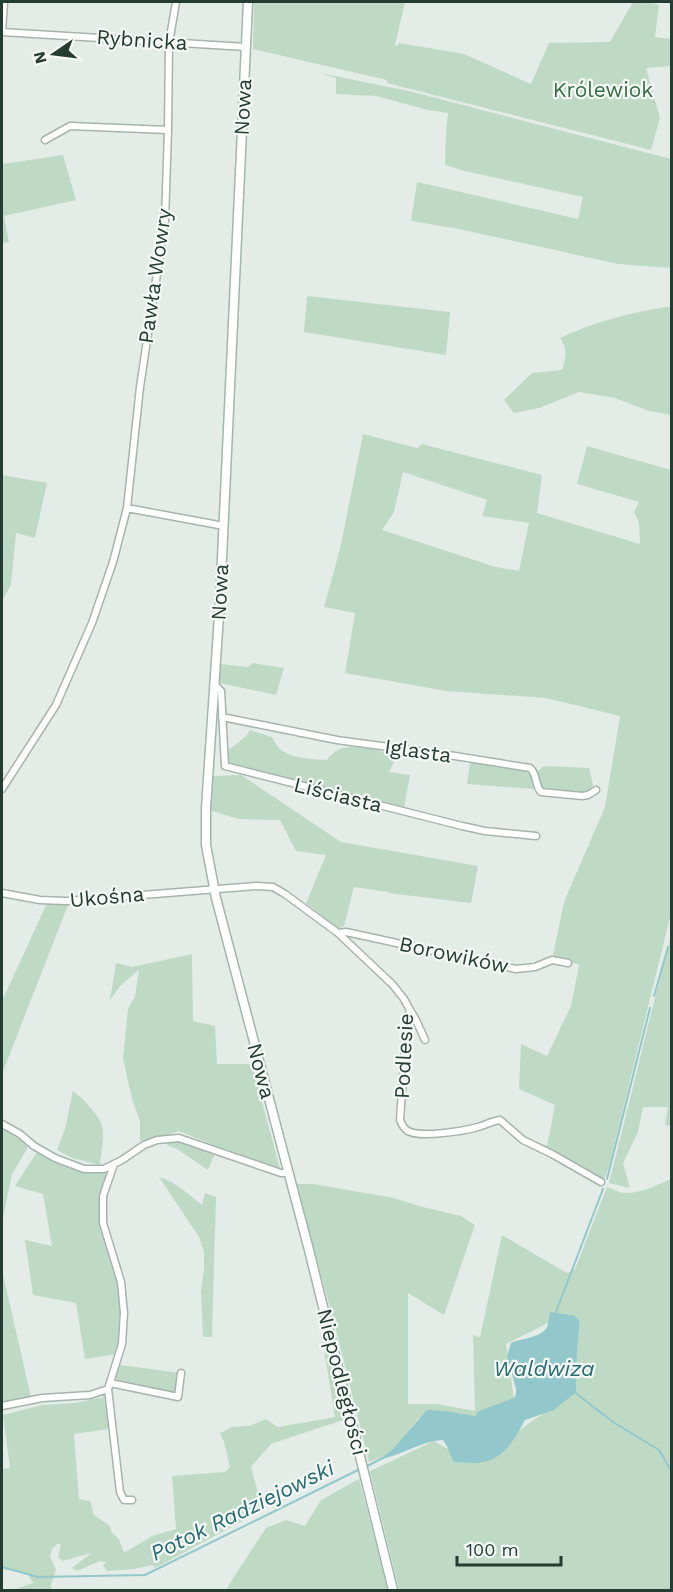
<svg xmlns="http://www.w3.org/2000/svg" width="673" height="1592" viewBox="0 0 673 1592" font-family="'Work Sans',sans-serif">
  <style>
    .green { fill: #bfdac4; fill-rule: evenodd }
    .water { fill: #92c7cb }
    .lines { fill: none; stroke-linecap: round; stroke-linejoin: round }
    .stream { stroke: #92c7cb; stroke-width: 2 }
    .street-casing { stroke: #a7b4ae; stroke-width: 9 }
    .secondary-casing { stroke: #a3b6ae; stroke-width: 11 }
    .street { stroke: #fff; stroke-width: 6 }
    .secondary { stroke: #fff; stroke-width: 8 }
    .labels { text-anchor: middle; stroke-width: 4.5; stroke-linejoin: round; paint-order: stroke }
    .street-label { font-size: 21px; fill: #253c33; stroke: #f4f9f6 }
    .park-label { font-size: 21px; fill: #346e45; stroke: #f4f9f6 }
    .water-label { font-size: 22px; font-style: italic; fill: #266c71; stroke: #f4f9f6 }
  </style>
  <rect width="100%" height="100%" fill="#e4ece8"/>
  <path class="green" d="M254 2H405L395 45 397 46 399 43 464 54 531 84 549 43 610 42 633 2H647L659 5 655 37 671 39V66L646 68 660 118 651 150 387 83V80L253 49Z
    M320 73 413 92 671 159V268L618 264 459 229 411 221 417 182 578 219 583 197 465 171 445 165 446 132 448 113 428 110 376 96 336 94V78Z
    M63 155 76 200 4 216 9 242 2 243V164Z
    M307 296 450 312 446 355 304 332Z
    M665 307H671V415L649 411 615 398 579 392 539 408 514 413 504 400 532 373 562 370C566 356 568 350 560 338 594 322 629 313 665 307Z
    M363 434 417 448 422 444 542 475 537 513 640 544 639 523 634 512 639 502 577 484 587 446 671 470V913L609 1167 604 1180 527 1138 547 1146 555 1105 519 1089 521 1044 547 1056 571 1006 579 965 553 955 564 902 605 807 620 716 546 698 446 691 345 673 355 613 324 607 340 549ZM403 472 487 500 482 516 529 523 519 571 496 567 382 530 394 512Z
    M2 475 47 483 35 538 16 533 11 585 2 601Z
    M253 663 284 668 276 695 219 683V664L248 667Z
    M250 730 272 737C274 741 277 746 280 749 292 759 312 759 327 760 341 739 370 748 391 754L395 760 389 772 410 775 404 808 228 763 227 752C235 743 245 740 250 730Z
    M470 762 528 769 533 775 535 789 467 784Z
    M544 766 589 768 593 785 590 791 583 793 543 788 538 782V771Z
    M241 775 341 842 478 866 471 903 388 893V892L354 887 344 926 338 929 306 903 326 855 296 851 280 820 238 819 210 810 213 776Z
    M47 903 68 905 2 1074V1001Z
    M671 936V1126L665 1125 668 1107H643L638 1132 623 1163 630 1188 609 1183 637 1071 647 1029Z
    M192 954 193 1021 215 1026 217 1064H252L280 1169 223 1149 179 1131 153 1140 140 1141V1121L132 1099 123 1058 128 1009 135 996 139 970 120 986 110 1000 116 963 132 967Z
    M73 1091C83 1098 102 1118 103 1130 104 1141 101 1154 100 1165L72 1158 57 1150 65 1129Z
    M2 1128 27 1144V1149L12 1174 3 1218 2 1219Z
    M165 1142 184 1143 215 1153 208 1170 177 1149 169 1146Z
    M37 1152 82 1172 101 1171 106 1174 101 1196 118 1285 120 1311 119 1342 117 1354 85 1359 76 1303 33 1295 25 1240 52 1246 43 1194 15 1186Z
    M159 1177C175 1181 189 1195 202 1205L205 1193 216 1197 212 1337H203L201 1291 204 1269V1252L199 1237Z
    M671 1179V1590H399L370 1471 434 1441 472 1463 564 1399 576 1390 577 1350 580 1321 574 1315 562 1313V1316L506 1344 514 1399 470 1420 420 1417 390 1454 369 1462 335 1326 296 1184H313L394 1198 419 1206 461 1216 475 1225 444 1315 408 1293V1404H437L475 1411 473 1335 480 1337 502 1235 567 1273 575 1269 607 1187C614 1190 622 1194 630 1193 644 1192 659 1184 671 1179Z
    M2 1270 31 1397 2 1403Z
    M322 1337 331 1352 348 1422 340 1421 271 1444 251 1467 263 1510 155 1568 152 1565 134 1569 107 1571 103 1566 106 1562 100 1561 77 1571 72 1568 91 1553 63 1561 58 1557 61 1544H57L52 1549 50 1557 56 1569 51 1586 52 1590H16L18 1588 33 1583 28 1574 2 1569V1469L10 1468 3 1415 42 1405 75 1403 104 1397 109 1429 74 1434 79 1499 90 1501 94 1515 110 1526 111 1532 119 1539 124 1553 152 1536 176 1529 172 1476 225 1472 230 1467 224 1442 220 1433 232 1427 249 1426 266 1419 278 1427 335 1417Z
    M120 1365 181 1373 177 1393 118 1381 115 1377Z
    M359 1479 388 1590H227L228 1586 266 1528 286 1520 305 1526 321 1500Z"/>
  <path class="water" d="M550 1312 574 1315 580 1321 577 1350 576 1392 554 1410 525 1420C515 1438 505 1458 483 1462 474 1464 463 1462 454 1462 450 1455 448 1446 443 1440 423 1441 405 1453 386 1458L385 1455 392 1450 427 1410 445 1411 475 1416 479 1411 514 1398 516 1394V1389L507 1356 511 1343C522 1338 541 1338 547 1327 549 1322 549 1316 550 1312Z"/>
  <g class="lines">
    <path class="stream" d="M654 996 668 947
      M607 1179 650 1008
      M556 1312 603 1189
      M573 1391 613 1422 659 1450 672 1472
      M365 1467 387 1456
      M2 1567 38 1577 145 1575 360 1469"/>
    <defs>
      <path id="street" d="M2 32 246 47
        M2 32 4 2
        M45 140 70 126 168 130
        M127 508 224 526
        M214 684 221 691 225 766 462 826 485 831 536 836
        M222 717 337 740 455 756 530 768C538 775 534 784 541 792L582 796 588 795 596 790
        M2 789 56 705 92 623 113 562 127 508 140 387 165 220 168 130 169 43 176 2
        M2 893 40 900 66 901 257 886 273 887 285 894 338 933 393 985 404 999 410 1010 407 1020 400 1120C402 1125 404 1129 408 1131 420 1138 464 1131 478 1127 485 1125 492 1121 500 1120L523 1140 552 1154 601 1182
        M339 933 346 932 516 969 535 967 552 960 568 963
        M410 1010 416 1020 425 1040
        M2 1124 20 1134 34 1146 55 1158 84 1169H104L122 1160 144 1145 157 1140 179 1138 281 1173H289
        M110 1383 178 1397 181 1373
        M108 1389 120 1492 124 1500H132
        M2 1406 42 1398 90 1395 108 1389 122 1344 124 1313 121 1282 103 1223V1196L114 1164"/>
      <path id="secondary" d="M248 2 220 601 206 808V845L216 898 309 1250 393 1590"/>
    </defs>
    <use href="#street" class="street-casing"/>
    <use href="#secondary" class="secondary-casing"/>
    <use href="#street" class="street"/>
    <use href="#secondary" class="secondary"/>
  </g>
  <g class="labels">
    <g class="street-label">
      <text transform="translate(142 40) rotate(4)" y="7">Rybnicka</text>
      <text transform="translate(243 107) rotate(-87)" y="7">Nowa</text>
      <text transform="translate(155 276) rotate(-82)" y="7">Pawła Wowry</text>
      <text transform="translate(220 592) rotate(-87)" y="7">Nowa</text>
      <text transform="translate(418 751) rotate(8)" y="7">Iglasta</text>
      <text transform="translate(338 795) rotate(14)" y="7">Liściasta</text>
      <text transform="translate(107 897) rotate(-5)" y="7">Ukośna</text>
      <text transform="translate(454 955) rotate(12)" y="7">Borowików</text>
      <text transform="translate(404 1056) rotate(-87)" y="7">Podlesie</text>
      <text transform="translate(261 1071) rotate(75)" y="7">Nowa</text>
      <text transform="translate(342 1382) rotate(76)" y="7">Niepodległości</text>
    </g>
    <g class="park-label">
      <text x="603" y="97">Królewiok</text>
    </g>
    <g class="water-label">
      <text x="544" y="1376">Waldwiza</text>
      <text transform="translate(242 1510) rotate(-26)" y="8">Potok Radziejowski</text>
    </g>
  </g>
  <rect width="673" height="1592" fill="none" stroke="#253c33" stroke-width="6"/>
  <g transform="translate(54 54) rotate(256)" stroke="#f4f9f6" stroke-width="4.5" paint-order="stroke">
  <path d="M0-4.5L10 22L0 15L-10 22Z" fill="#253c33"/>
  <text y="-9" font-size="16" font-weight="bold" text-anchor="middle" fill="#253c33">N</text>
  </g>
  <path d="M457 1556v9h104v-9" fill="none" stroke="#253c33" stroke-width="3"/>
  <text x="466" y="1556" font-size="18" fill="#253c33" stroke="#f4f9f6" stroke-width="4.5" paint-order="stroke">100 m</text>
</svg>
